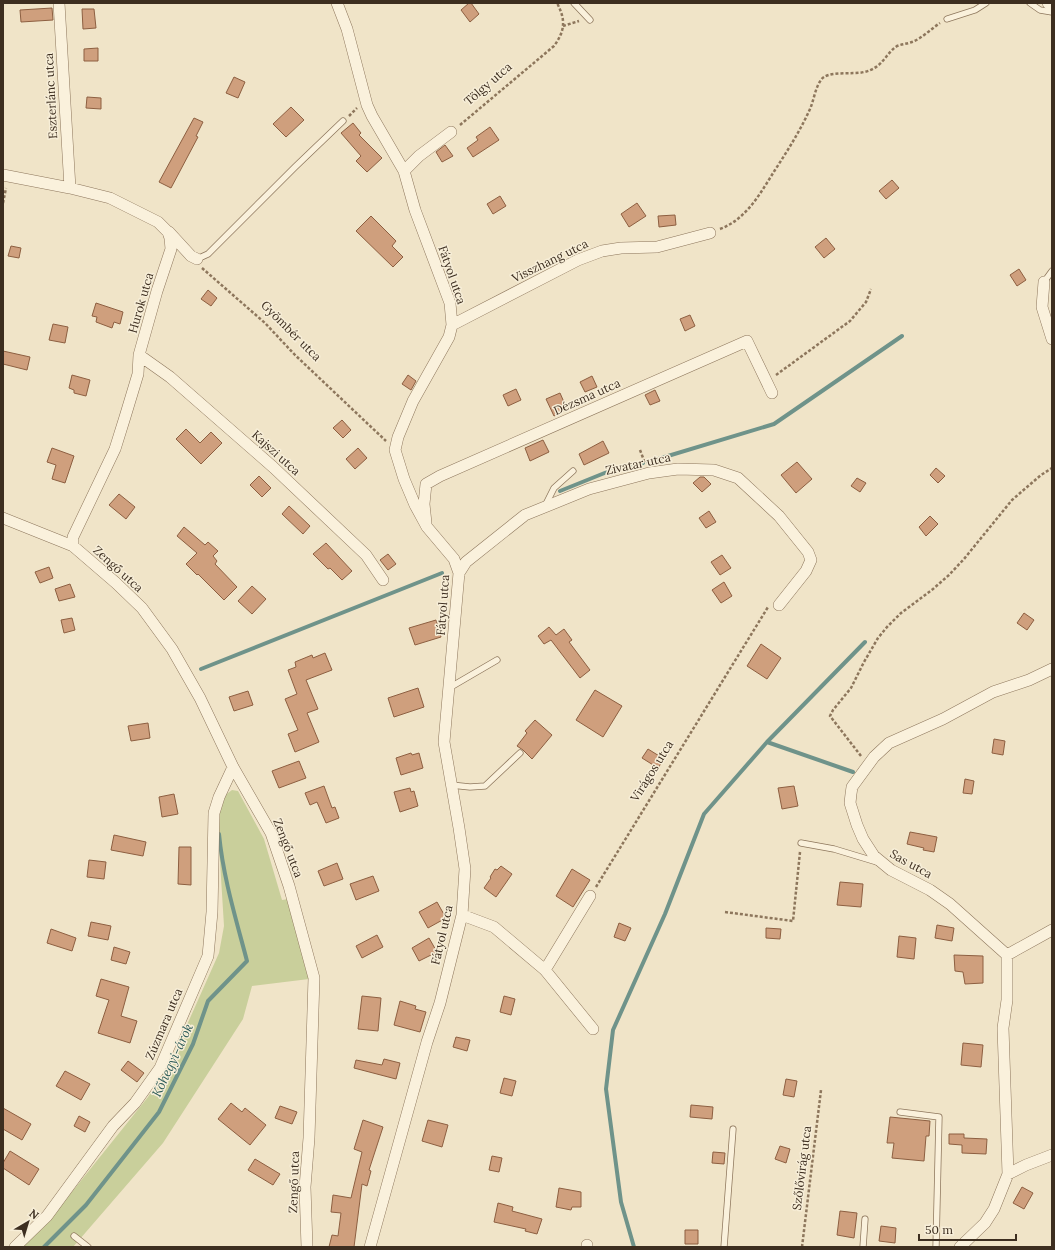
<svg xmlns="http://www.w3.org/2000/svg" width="1055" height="1250" viewBox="0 0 1055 1250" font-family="Lora,serif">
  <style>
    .green { fill: #c9cf9b }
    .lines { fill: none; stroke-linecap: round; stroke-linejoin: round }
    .stream { stroke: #6f938a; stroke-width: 4 }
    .building { fill: #cf9f7d; stroke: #8d5f41 }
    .lane-casing { stroke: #8d765c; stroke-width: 7 }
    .street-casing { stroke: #8d765c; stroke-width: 12 }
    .path { stroke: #8d765c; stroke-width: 2.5; stroke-dasharray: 3 2; stroke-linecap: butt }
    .lane { stroke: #faf1dc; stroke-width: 5.5 }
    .street { stroke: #faf1dc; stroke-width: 11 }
    .labels { text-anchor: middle; stroke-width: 3; stroke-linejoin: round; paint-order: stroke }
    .street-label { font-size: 12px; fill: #3d2e20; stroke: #f7eed8 }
    .water-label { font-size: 13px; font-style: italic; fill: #2f5d5a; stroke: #f7eed8 }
  </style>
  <rect width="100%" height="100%" fill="#f0e4c8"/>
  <path class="green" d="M232 790 238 791 264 839 282 900 289 899 309 979 252 986 243 1019 163 1143 73 1247H22L43 1228 148 1097 170 1063 219 953 224 926 217 813 224 796Z"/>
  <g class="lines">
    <path class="stream" d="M648 462 774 424 902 336
      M560 491 612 470 643 463
      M201 669 442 573
      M767 742 853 772
      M44 1247 86 1205 159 1112 193 1044 208 1001 247 961C236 919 223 877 219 834
      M634 1247 621 1202 606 1089 613 1030 665 914 704 814 767 742 865 642"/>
  </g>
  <path class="building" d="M469 3H471L479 14 470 22 461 10Z
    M52 8 53 20 21 22 20 10Z
    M82 9H94L96 28 83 29Z
    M98 48V61H84V49Z
    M234 77 245 82 238 98 226 93Z
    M87 97 101 98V109L86 108Z
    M291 107 304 120 286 137 273 124Z
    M194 118 203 122 196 136 198 137 171 188 159 182Z
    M353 123 361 133 359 135 382 158 367 172 356 161 361 156 341 133Z
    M490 127 499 140 473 157 467 148 478 140 476 137Z
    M445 145 453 156 442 162 436 152Z
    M892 180 899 188 886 199 879 191Z
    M500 196 506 206 493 214 487 204Z
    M637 203 646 216 629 227 621 214Z
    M675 215 676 225 659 227 658 216Z
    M371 216 396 241 392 246 403 257 393 267 356 231Z
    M826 238 835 249 824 258 815 247Z
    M11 246 21 248 19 258 8 256Z
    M1019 269 1026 280 1017 286 1010 275Z
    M208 290 217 298 211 306 201 299Z
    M96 303 123 312 120 324 114 322 112 328 96 322 97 317 92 316Z
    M690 315 695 326 685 331 680 319Z
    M53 324 68 327 65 343 49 340Z
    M3 351 30 357 27 370 3 364Z
    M72 375 90 380 86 396 74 393V390L69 388Z
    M408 375 416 381 411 390 402 384Z
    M592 376 597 387 585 392 580 382Z
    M516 389 521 400 508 406 503 395Z
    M655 390 660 401 650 405 645 395Z
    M560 393 567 409 554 416 546 399Z
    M342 420 351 430 343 438 333 428Z
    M186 429 200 443 211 432 222 443 201 464 176 439Z
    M543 440 549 452 530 461 525 448Z
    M603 441 609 453 584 465 579 454Z
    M52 448 74 456 65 483 52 479 56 465 47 462Z
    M358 448 367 458 355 469 346 459Z
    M797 462 812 479 796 493 781 475Z
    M936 468 945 476 938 483 930 475Z
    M259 476 271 488 262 497 250 485Z
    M700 477H704L711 484 702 492 693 483Z
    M857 478 866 483 860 492 851 486Z
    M119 494 135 507 126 519 109 505Z
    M289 506 310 526 303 534 282 514Z
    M709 511 716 522 706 528 699 518Z
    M930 516 938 524 926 536 919 527Z
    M184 527 205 545 208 542 218 551 213 556 217 561 215 564 237 587 224 600 198 574 197 575 186 564 197 553 177 536Z
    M326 543 352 571 342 580 330 568 328 569 313 554Z
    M388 554 396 564 388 570 380 560Z
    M722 555 731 568 720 575 711 562Z
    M49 567 53 578 40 583 35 572Z
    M724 582 732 596 721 603 712 590Z
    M70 584 75 597 59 601 55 589Z
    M252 586 266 599 252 614 238 601Z
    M1024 613 1034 620 1027 630 1017 623Z
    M72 618 75 630 64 633 61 620Z
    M436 620 441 637 415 645 409 628Z
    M549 627 556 635 564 629 572 640 569 642 590 670 580 678 551 640 544 644 538 636Z
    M761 644 781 658 767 679 747 666Z
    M325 653 332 670 306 680 318 709 307 713 319 742 295 752 288 734 298 730 285 699 297 694 288 670 296 667 295 662 312 655 313 658Z
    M418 688 424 707 394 717 388 698Z
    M595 690 622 706 603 737 576 720Z
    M248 691 253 705 234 711 229 697Z
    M535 720 552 735 532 759 523 750 517 746 527 733 525 731Z
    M148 723 150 738 131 741 128 726Z
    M994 739 1005 741 1003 755 992 753Z
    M648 749 664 759 658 768 642 758Z
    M411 753 412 755 419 753 423 768 401 775 396 758Z
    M299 761 306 778 279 788 272 771Z
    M965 779 974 781 972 794 963 793Z
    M324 786 332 808 335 807 339 818 326 823 317 802 310 805 305 793Z
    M794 786 798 806 782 809 778 788Z
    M410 788 411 792 414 791 418 806 400 812 394 792Z
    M174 794 178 814 162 817 159 797Z
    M910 832 937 837 934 852 923 850 924 848 907 844Z
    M114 835 146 842 143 856 111 850Z
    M179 847H191V885L178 884Z
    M89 860 106 862 104 879 87 877Z
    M337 863 343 879 324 886 318 871Z
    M501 866 512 874 496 897 484 888 491 878 490 877 495 869 497 870Z
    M572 869 590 880 573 907 556 896Z
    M373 876 379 891 356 900 350 884Z
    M840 882 863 884 861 907 837 905Z
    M437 902 446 918 428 928 419 912Z
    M91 922 111 926 108 940 88 936Z
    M619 923 631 928 625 941 614 937Z
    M937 925 954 928 952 941 935 938Z
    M766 928 781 929 780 939 766 938Z
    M51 929 76 938 72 951 47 943Z
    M377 935 383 947 362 958 356 946Z
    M899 936 916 938 914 959 897 957Z
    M429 938 437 952 419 961 412 948Z
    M114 947 130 952 126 964 111 960Z
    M954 955 983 956V983L965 984 963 972 955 971Z
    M101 979 129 987 121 1016 137 1021 130 1043 98 1033 109 1000 96 996Z
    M362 996 381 998 378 1031 358 1029Z
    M504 996 515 999 511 1015 500 1012Z
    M400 1001 416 1006 415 1009 426 1012 420 1032 394 1025Z
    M456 1037 470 1040 467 1051 453 1047Z
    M963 1043 983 1045 981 1067 961 1065Z
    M384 1059 400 1063 396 1079 354 1068 356 1060 382 1065Z
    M128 1061 144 1073 137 1082 121 1070Z
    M65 1071 90 1084 81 1100 56 1086Z
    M504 1078 516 1081 512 1096 500 1093Z
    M786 1079 797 1081 794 1097 783 1095Z
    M231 1103 242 1112 245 1108 266 1125 250 1145 218 1119Z
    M691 1105 713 1107 712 1119 690 1117Z
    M280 1106 297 1112 292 1124 275 1118Z
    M3 1108 31 1124 22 1140 3 1129Z
    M79 1116 90 1122 85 1132 74 1126Z
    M890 1117 930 1121 929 1136H926L924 1161 892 1158 894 1143H887Z
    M363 1120 383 1127 369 1170 371 1171 367 1186 362 1184 354 1247H329L332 1235 338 1236 341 1213 331 1212 333 1195 351 1198 362 1152 354 1149Z
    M428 1120 448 1125 442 1147 422 1141Z
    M949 1134H964V1138L987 1139 986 1154 962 1153V1145L949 1144Z
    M780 1146 790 1149 786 1163 775 1159Z
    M10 1151 39 1169 29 1185 3 1168V1163Z
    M713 1152 725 1153 724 1164 712 1163Z
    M492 1156 502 1158 499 1172 489 1170Z
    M255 1159 280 1174 273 1185 248 1170Z
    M1022 1187 1033 1193 1024 1209 1013 1203Z
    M559 1188 581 1192V1207H572L571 1210 556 1207Z
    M498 1203 513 1207 512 1211 542 1219 537 1234 525 1231 526 1229 494 1222Z
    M840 1211 857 1213 854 1238 837 1235Z
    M881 1226 896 1228 895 1243 879 1241Z
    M685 1230H698V1244H685Z"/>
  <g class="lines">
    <defs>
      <path id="lane" d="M574 3 590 20
        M1030 3 1040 10 1052 12
        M947 19 975 10 986 3
        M197 259 208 254 295 167 343 121
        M1044 282 1052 271
        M545 506 554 488 573 471
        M449 688 497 660
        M451 785 470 787 485 786 520 753
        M801 843 834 849 877 862
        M900 1112 939 1117 936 1247
        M74 1236 88 1247
        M724 1247 733 1129
        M863 1247 865 1219"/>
      <path id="street" d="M59 3 70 188
        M337 3 347 29 367 105 372 116 404 171 415 210 450 303 452 325 449 337 413 401 398 437 395 450 404 479 415 505 427 527 454 559 459 573 444 742 459 828 465 869 462 915 440 1003 427 1042 370 1247
        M1048 3 1052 7
        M404 171 419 156 451 132
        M3 175 70 188 110 198 158 222 168 232 170 238 171 249 157 291 139 355 138 374 125 417 115 449 73 537V546
        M169 232 191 256 197 259
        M1044 282 1042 307 1052 339
        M452 325 578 260 602 251 621 248 657 247 710 233
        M139 355 170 377 273 467 366 555 383 580
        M3 518 73 546 116 583 142 608 172 649 200 698 233 767 271 833 289 886 314 978 309 1138 305 1187 307 1247
        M426 523 424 504 426 484 440 476 747 341 772 393
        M459 573 466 562 525 515 589 489 649 473 678 469 714 470 738 478 779 516 808 552 811 560 806 571 779 605
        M462 915 494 927 545 970 593 1029
        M1007 955 1052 930
        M545 970 590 896
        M1008 1174 1003 1028 1007 1000V955L950 904 930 890 891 870 874 856 863 839 857 825 850 803 851 794 852 787 874 757 889 743 943 719 993 692 1029 680 1052 669
        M587 1245V1247
        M15 1247 47 1216 113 1126 135 1103 160 1068 208 956 212 912 214 813 219 797 233 767
        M960 1247 985 1223 994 1209 1008 1174 1026 1165 1052 1155"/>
    </defs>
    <use href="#lane" class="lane-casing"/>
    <use href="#street" class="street-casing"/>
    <path class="path" d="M563 26 579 21
      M349 116 357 108
      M460 125 554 46C565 31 566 20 557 3
      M3 203 6 188
      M720 229C747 219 761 192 775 170 788 150 800 131 810 109 814 100 815 88 821 80 827 70 853 75 864 72 883 68 885 54 897 46 902 44 907 44 912 42 921 39 931 29 940 23
      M202 268 265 323 295 355 386 441
      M776 375 850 321 866 302 871 289
      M640 450 645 463
      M861 756 830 716 833 710 851 688 864 662 878 638 887 627 901 613 933 589 949 575 964 559 1012 500 1041 475 1052 468
      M596 887 768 607
      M725 912 793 921 800 852
      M802 1247 821 1090"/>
    <use href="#lane" class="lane"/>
    <use href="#street" class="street"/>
  </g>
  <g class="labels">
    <g class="street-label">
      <text transform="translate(488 84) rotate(-41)" y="4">Tölgy utca</text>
      <text transform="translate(51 96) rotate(-93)" y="4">Eszterlánc utca</text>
      <text transform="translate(550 261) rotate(-26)" y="4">Visszhang utca</text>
      <text transform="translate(452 275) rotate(71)" y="4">Fátyol utca</text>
      <text transform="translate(141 303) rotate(-74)" y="4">Hurok utca</text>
      <text transform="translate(291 331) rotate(45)" y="4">Gyömbér utca</text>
      <text transform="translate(587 397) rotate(-24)" y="4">Dézsma utca</text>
      <text transform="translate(276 453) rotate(42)" y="4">Kajszi utca</text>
      <text transform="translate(638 464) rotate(-12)" y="4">Zivatar utca</text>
      <text transform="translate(118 569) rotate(42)" y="4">Zengő utca</text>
      <text transform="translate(443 605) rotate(-86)" y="4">Fátyol utca</text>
      <text transform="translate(652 771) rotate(-58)" y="4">Virágos utca</text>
      <text transform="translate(288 848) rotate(69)" y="4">Zengő utca</text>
      <text transform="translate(911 864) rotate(29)" y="4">Sas utca</text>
      <text transform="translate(442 935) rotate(-77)" y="4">Fátyol utca</text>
      <text transform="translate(164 1024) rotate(-67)" y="4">Zúzmara utca</text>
      <text transform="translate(802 1168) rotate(-83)" y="4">Szőlővirág utca</text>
      <text transform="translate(294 1182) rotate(-88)" y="4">Zengő utca</text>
    </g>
    <g class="water-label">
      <text transform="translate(172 1060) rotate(-65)" y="5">Kőhegyi-árok</text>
    </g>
  </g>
  <rect width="1055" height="1250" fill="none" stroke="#3d2e20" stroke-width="8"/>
  <g transform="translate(28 1222) rotate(38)" stroke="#f7eed8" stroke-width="3" paint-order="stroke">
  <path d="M0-3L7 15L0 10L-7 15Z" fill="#3d2e20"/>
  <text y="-6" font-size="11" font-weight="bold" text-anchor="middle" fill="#3d2e20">N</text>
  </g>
  <path d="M919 1234v6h97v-6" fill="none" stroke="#3d2e20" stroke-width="2"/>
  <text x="925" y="1234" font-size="12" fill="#3d2e20" stroke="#f7eed8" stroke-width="3" paint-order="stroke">50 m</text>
</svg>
